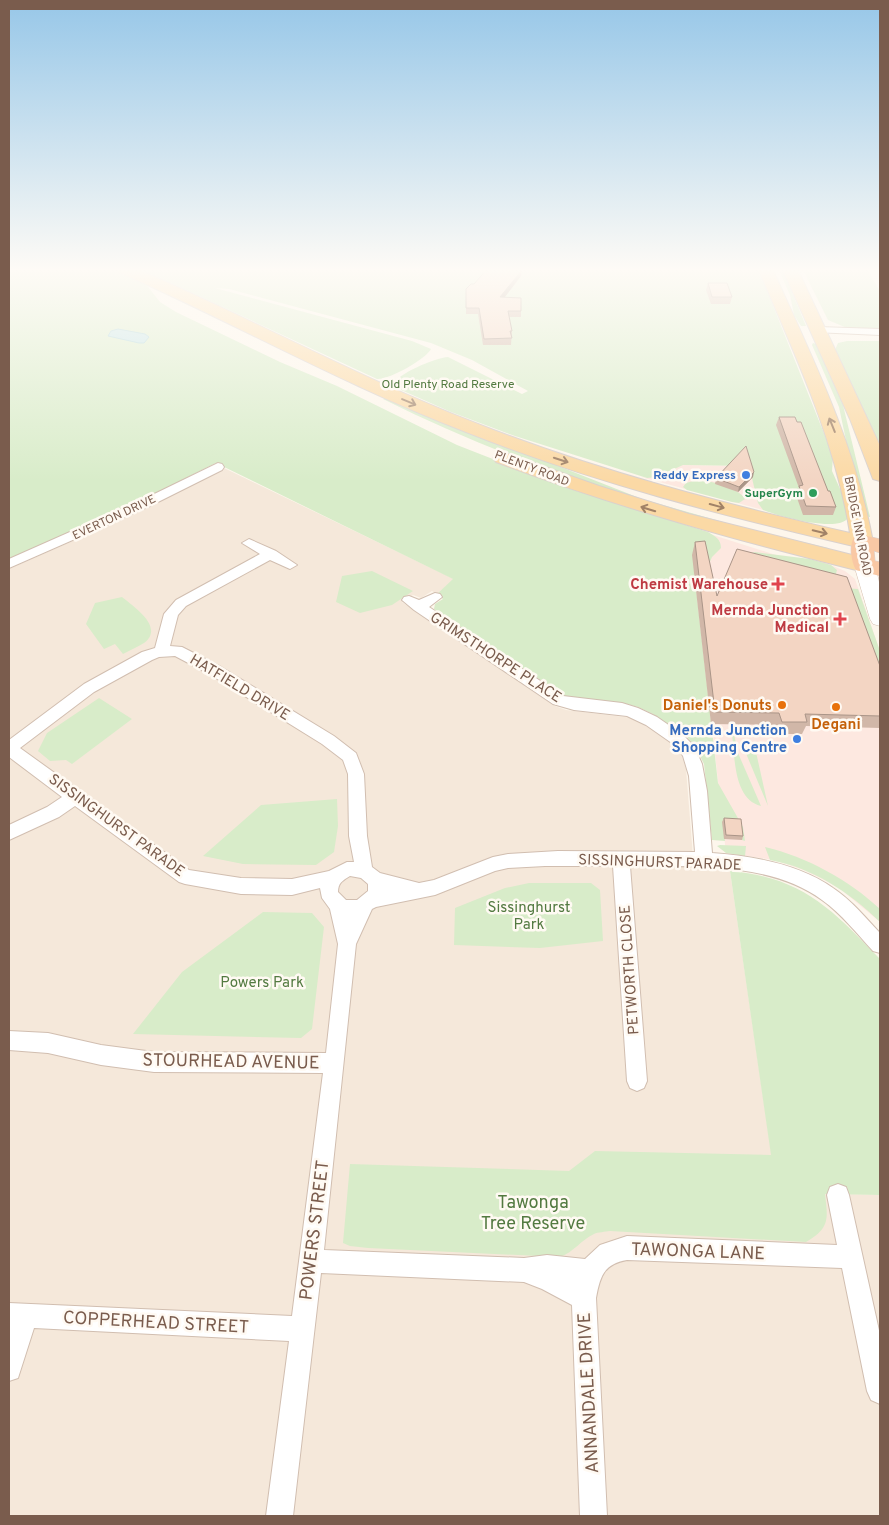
<svg xmlns="http://www.w3.org/2000/svg" width="889" height="1525" viewBox="0 0 889 1525" font-family="Overpass,sans-serif">
  <style>
    .residential { fill: #f5e8da }
    .commercial { fill: #fde8e0 }
    .green { fill: #d8ecc9 }
    .water { fill: #bfe3e8; stroke: #a5d3da }
    .lines { fill: none; stroke-linecap: round; stroke-linejoin: round }
    .minor-casing { stroke: #d1beb0; stroke-width: 2 }
    .secondary-casing { stroke: #d6c0b0; stroke-width: 1 }
    .primary-casing { stroke: #dad1cd; stroke-width: 2 }
    .trunk-casing { stroke: #dad1cd; stroke-width: 1 }
    .minor { fill: #fff; fill-rule: evenodd }
    .secondary { fill: #fff; fill-rule: evenodd }
    .primary { fill: #fbd9a5; fill-rule: evenodd }
    .trunk { fill: #f9c8a4; fill-rule: evenodd }
    .wall { fill: #d1b7a8 }
    .shaded-wall { fill: #aa9588 }
    .building { fill: #f3d5c3; stroke: #aa9588 }
    .oneway { stroke: #a18267 }
    .shop-dot { fill: #3f7fe0; stroke: #fffaf3; stroke-width: 2 }
    .leisure-dot { fill: #2e9e5b; stroke: #fffaf3; stroke-width: 2 }
    .health-dot { fill: #e0444e; stroke: #fffaf3; stroke-width: 2 }
    .food-dot { fill: #e8710a; stroke: #fffaf3; stroke-width: 2 }
    .labels { text-anchor: middle; stroke-width: 5; stroke-linejoin: round; paint-order: stroke }
    .far-park-label { font-size: 12px; fill: #537a41; stroke: #fffaf3 }
    .far-street-label { font-size: 12px; fill: #7a5c4d; stroke: #fffaf3 }
    .far-shop-label { font-size: 12px; font-weight: bold; fill: #366cbe; stroke: #fffaf3; text-anchor: end }
    .far-leisure-label { font-size: 12px; font-weight: bold; fill: #27864d; stroke: #fffaf3; text-anchor: end }
    .health-label { font-size: 15px; font-weight: bold; fill: #be3a42; stroke: #fffaf3; text-anchor: end }
    .street-label { font-size: 15px; fill: #7a5c4d; stroke: #fffaf3 }
    .food-label { font-size: 15px; font-weight: bold; fill: #c56008; stroke: #fffaf3; text-anchor: end }
    .shop-label { font-size: 15px; font-weight: bold; fill: #366cbe; stroke: #fffaf3; text-anchor: end }
    .park-label { font-size: 15px; fill: #537a41; stroke: #fffaf3 }
    .near-street-label { font-size: 18px; fill: #7a5c4d; stroke: #fffaf3 }
    .near-park-label { font-size: 18px; fill: #537a41; stroke: #fffaf3 }
  </style>
  <rect width="100%" height="100%" fill="#fdf6ec"/>
  <path class="residential" d="M224 468 454 579 437 594 432 591 421 598 413 595 402 602 555 706 566 710 633 718 669 740 681 753 686 769 694 869 730 871 777 1192 880 1195V1516H9V569L127 517Z"/>
  <path class="commercial" d="M677 465 749 466 763 510 767 511 641 477 647 478Z
    M713 535 779 556 823 562 845 571 855 579 880 651V922L838 887 806 871 775 860 726 853 694 565 720 542Z"/>
  <path class="green" d="M9 268H112L145 283 160 302 176 312 280 362 337 386 457 445 567 488 708 532C715 536 721 539 721 548L712 557 706 571H694L718 783 743 827 745 841 742 840 739 823 723 822 725 841 712 840 704 764 695 746 686 736 653 714 638 707 623 703 566 697 434 609 435 604 443 599 437 594 453 579 216 463 134 504 9 560Z
    M135 268H758L833 456 832 471 845 500 848 518C838 533 778 516 763 510L758 503 749 466 683 465 657 477 647 478 515 436 451 412 392 386C396 374 435 358 448 357L522 394 528 391 472 360 431 343 229 289 215 288 412 341 431 349C426 359 389 380 377 379L171 283Z
    M778 268H782L806 326H801L794 315 790 295Z
    M802 268H866L880 291V330L847 328 828 320Z
    M847 341H880V446L835 350 838 343Z
    M813 343 816 344 843 405 870 517 865 516 852 469 839 407 812 345Z
    M386 398 642 499 744 528 828 548V552C782 540 734 530 688 516 584 485 481 448 383 399Z
    M697 480C707 479 741 489 745 499L739 503 732 502 687 490 683 487 686 483Z
    M755 552 810 559 831 565 837 570 834 581 745 555Z
    M372 571 413 591 392 605 360 613 336 602 342 576Z
    M844 588 858 589 880 651V692Z
    M122 597C134 607 165 627 144 643 138 647 130 650 123 654L115 644 104 649 86 624 95 603Z
    M99 698 132 719 72 764 66 760 50 761 38 751 47 733Z
    M732 734H734L738 753 761 806C733 799 735 756 732 734Z
    M745 751 756 752 768 806Z
    M337 799 338 826 334 852 316 865 243 864 203 856 261 805Z
    M720 845 746 846 745 856 726 853 717 846Z
    M765 847C807 857 849 880 880 909V922C849 892 813 868 770 860Z
    M730 871C802 877 833 910 880 959V1195L825 1194C828 1219 830 1228 806 1242L610 1231C605 1232 598 1232 594 1234 581 1240 574 1252 560 1257L368 1248 350 1246 343 1243 350 1164 569 1171 595 1151 771 1155Z
    M529 883H591L600 890 603 941 540 948 454 945 455 908 505 888Z
    M263 912 312 913 324 927 312 1029 301 1038 133 1034 182 972Z"/>
  <path class="water" d="M118 329 145 334 149 337 144 343H139L108 336 111 331Z"/>
  <g class="lines">
    <defs>
      <path id="minor" d="M818 327 880 329V335L814 332V328Z
        M218 463 222 464 224 467 222 470 150 506 9 568V559L142 500Z
        M249 539 276 551 297 565 290 569 270 560 186 606 178 615 170 646 182 647 221 667 334 736 356 753 364 774 367 836 372 867 380 873 419 883 434 880 493 857 508 854 558 851 695 852 689 776 683 756 676 746 646 725 627 716 574 710 553 704 414 610 402 600 404 597 409 596 419 600 435 593 440 594 442 597 429 607 563 696 622 703 638 708 657 717 683 735 694 746 702 764 707 791 712 853C753 856 799 864 833 888 851 900 865 917 880 933V953L873 951C857 934 842 914 822 900 771 862 690 866 630 866L647 1081 644 1088 637 1091 630 1088 627 1081 613 866H545L508 868 495 871 435 895 376 907 372 909 356 944 324 1250 524 1258 547 1255 585 1259 600 1245 627 1236 837 1245 827 1195 830 1187 838 1184 846 1187 849 1195 880 1335V1404L871 1400 867 1391 842 1268 627 1260C604 1264 600 1276 596 1298L607 1516H580L572 1305 542 1289 524 1282 321 1273 293 1516H266L289 1341 34 1328 18 1378 9 1381V1303L292 1316 323 1073 154 1072 101 1065 48 1053 9 1050V1031L48 1033 101 1045 154 1052 326 1053 338 944 330 909 322 898 320 888 292 895 241 894 185 884 179 882 75 806 59 817 9 840V825L47 807 62 797 9 757V740L84 684 142 652 155 648 164 614 176 600 260 554 242 543ZM175 656 211 675 322 744 343 760 348 774 349 836 354 862H347L329 871 292 879 241 878 189 870 20 748 94 692 152 660 159 657ZM350 876 361 878 368 884V891L357 900H346L338 892C338 883 342 881 350 876Z"/>
      <path id="secondary" d="M864 559 871 561C883 579 881 605 880 626L873 624 870 619 854 565 857 561Z"/>
      <path id="primary" d="M115 268H135C250 318 361 379 478 424 598 471 724 504 850 533 835 439 795 355 758 268H772C813 359 855 444 873 542L869 547 862 548C728 517 594 483 466 432 346 386 234 323 117 271Z
        M782 268H797L880 446V481L873 479 850 419Z
        M503 452 599 486 689 514 872 560 875 565 872 570 864 572C739 541 616 507 496 462L493 458 496 454Z"/>
      <path id="trunk" d="M862 535 880 539V553L874 551 875 561 880 562V576L856 570C851 562 849 545 854 537Z"/>
    </defs>
    <use href="#minor" class="minor-casing"/>
    <use href="#secondary" class="secondary-casing"/>
    <use href="#primary" class="primary-casing"/>
    <use href="#trunk" class="trunk-casing"/>
    <use href="#minor" class="minor"/>
    <use href="#secondary" class="secondary"/>
    <use href="#primary" class="primary"/>
    <use href="#trunk" class="trunk"/>
  </g>
  <path class="wall" d="M521 276 505 297 521 311V317H509L512 331 511 345H483L478 314H466V289Z
    M708 283 732 297 730 304H711L706 290Z
    M779 417 828 491 836 507 833 515H803L796 495 799 488 776 425Z
    M753 477 738 492 715 484 716 478Z
    M695 542 717 596 880 666V728L806 726 802 734H777L775 725 711 724 692 555Z
    M724 818 743 836 742 840 724 839 722 822Z"/>
  <path class="shaded-wall" d="M522 270 521 276 500 303V297Z
    M754 472 753 477 738 492 739 487Z"/>
  <path class="building" d="M488 268H510L522 270 500 297 521 298V311H508L512 331H510L512 338 484 339 479 308H466V289L471 284H474Z
    M708 283H727L732 297H712Z
    M779 417H795L797 422H801L828 491H830L836 507 806 506 799 486 803 485Z
    M746 446 754 472 739 487 716 478Z
    M705 541 717 596 737 549 847 577 880 666V716L805 714 807 722H782L779 713 715 712 695 542Z
    M724 818 741 819 743 836 726 835Z"/>
  <defs><path id="oneway-shaft" d="M-6 0H5M1.5-3L5.5 0L1.5 3" fill="none" stroke-width="1.6" stroke-linecap="round" stroke-linejoin="round" transform="scale(1.25)"/></defs>
  <g class="oneway">
    <use href="#oneway-shaft" transform="translate(409 402) rotate(23)"/>
    <use href="#oneway-shaft" transform="translate(832 425) rotate(-112)"/>
    <use href="#oneway-shaft" transform="translate(561 460) rotate(18)"/>
    <use href="#oneway-shaft" transform="translate(717 506) rotate(15)"/>
    <use href="#oneway-shaft" transform="translate(648 509) rotate(-163)"/>
    <use href="#oneway-shaft" transform="translate(820 532) rotate(13)"/>
  </g>
  <linearGradient id="sky" x2="0" y2="1"><stop stop-color="#97c7e8"/><stop offset="0.56" stop-color="#fefbf6"/><stop offset="1" stop-color="#fefbf6" stop-opacity="0"/></linearGradient>
  <rect width="889" height="482" fill="url(#sky)"/>
  <g class="shop-dot">
    <circle cx="746" cy="475" r="5"/>
    <circle cx="797" cy="739" r="5"/>
  </g>
  <circle class="leisure-dot" cx="813" cy="493" r="5"/>
  <g class="health-dot">
    <path d="M775.5 576.5h5v5h5v5h-5v5h-5v-5h-5v-5h5z"/>
    <path d="M837.5 611.5h5v5h5v5h-5v5h-5v-5h-5v-5h5z"/>
  </g>
  <g class="food-dot">
    <circle cx="782" cy="705" r="5"/>
    <circle cx="836" cy="707" r="5"/>
  </g>
  <g class="labels">
    <g class="far-park-label">
      <text x="448" y="388">Old Plenty Road Reserve</text>
    </g>
    <g class="far-street-label">
      <text transform="translate(532 468) rotate(21)" y="4">PLENTY ROAD</text>
      <text transform="translate(114 517) rotate(-25)" y="4">EVERTON DRIVE</text>
      <text transform="translate(858 526) rotate(79)" y="4">BRIDGE INN ROAD</text>
    </g>
    <g class="far-shop-label">
      <text x="736" y="479">Reddy Express</text>
    </g>
    <g class="far-leisure-label">
      <text x="803" y="497">SuperGym</text>
    </g>
    <g class="health-label">
      <text x="768" y="589">Chemist Warehouse</text>
      <text x="829" y="615">Mernda Junction<tspan x="829" dy="17">Medical</tspan></text>
    </g>
    <g class="street-label">
      <text transform="translate(496 657) rotate(33)" y="5">GRIMSTHORPE PLACE</text>
      <text transform="translate(240 687) rotate(31)" y="5">HATFIELD DRIVE</text>
      <text transform="translate(117 825) rotate(36)" y="5">SISSINGHURST PARADE</text>
      <text transform="translate(660 862) rotate(2)" y="5">SISSINGHURST PARADE</text>
      <text transform="translate(629 970) rotate(-94)" y="5">PETWORTH CLOSE</text>
    </g>
    <g class="food-label">
      <text x="772" y="710">Daniel's Donuts</text>
      <text x="836" y="729" text-anchor="middle">Degani</text>
    </g>
    <g class="shop-label">
      <text x="787" y="735">Mernda Junction<tspan x="787" dy="17">Shopping Centre</tspan></text>
    </g>
    <g class="park-label">
      <text x="529" y="912">Sissinghurst<tspan x="529" dy="17">Park</tspan></text>
      <text x="262" y="987">Powers Park</text>
    </g>
    <g class="near-street-label">
      <text transform="translate(231 1061) rotate(1)" y="6">STOURHEAD AVENUE</text>
      <text transform="translate(314 1230) rotate(-83)" y="6">POWERS STREET</text>
      <text transform="translate(698 1251) rotate(2)" y="6">TAWONGA LANE</text>
      <text transform="translate(156 1322) rotate(3)" y="6">COPPERHEAD STREET</text>
      <text transform="translate(588 1393) rotate(-93)" y="6">ANNANDALE DRIVE</text>
    </g>
    <g class="near-park-label">
      <text x="533" y="1208">Tawonga<tspan x="533" dy="21">Tree Reserve</tspan></text>
    </g>
  </g>
  <rect width="889" height="1525" fill="none" stroke="#7a5c4d" stroke-width="20"/>
</svg>
